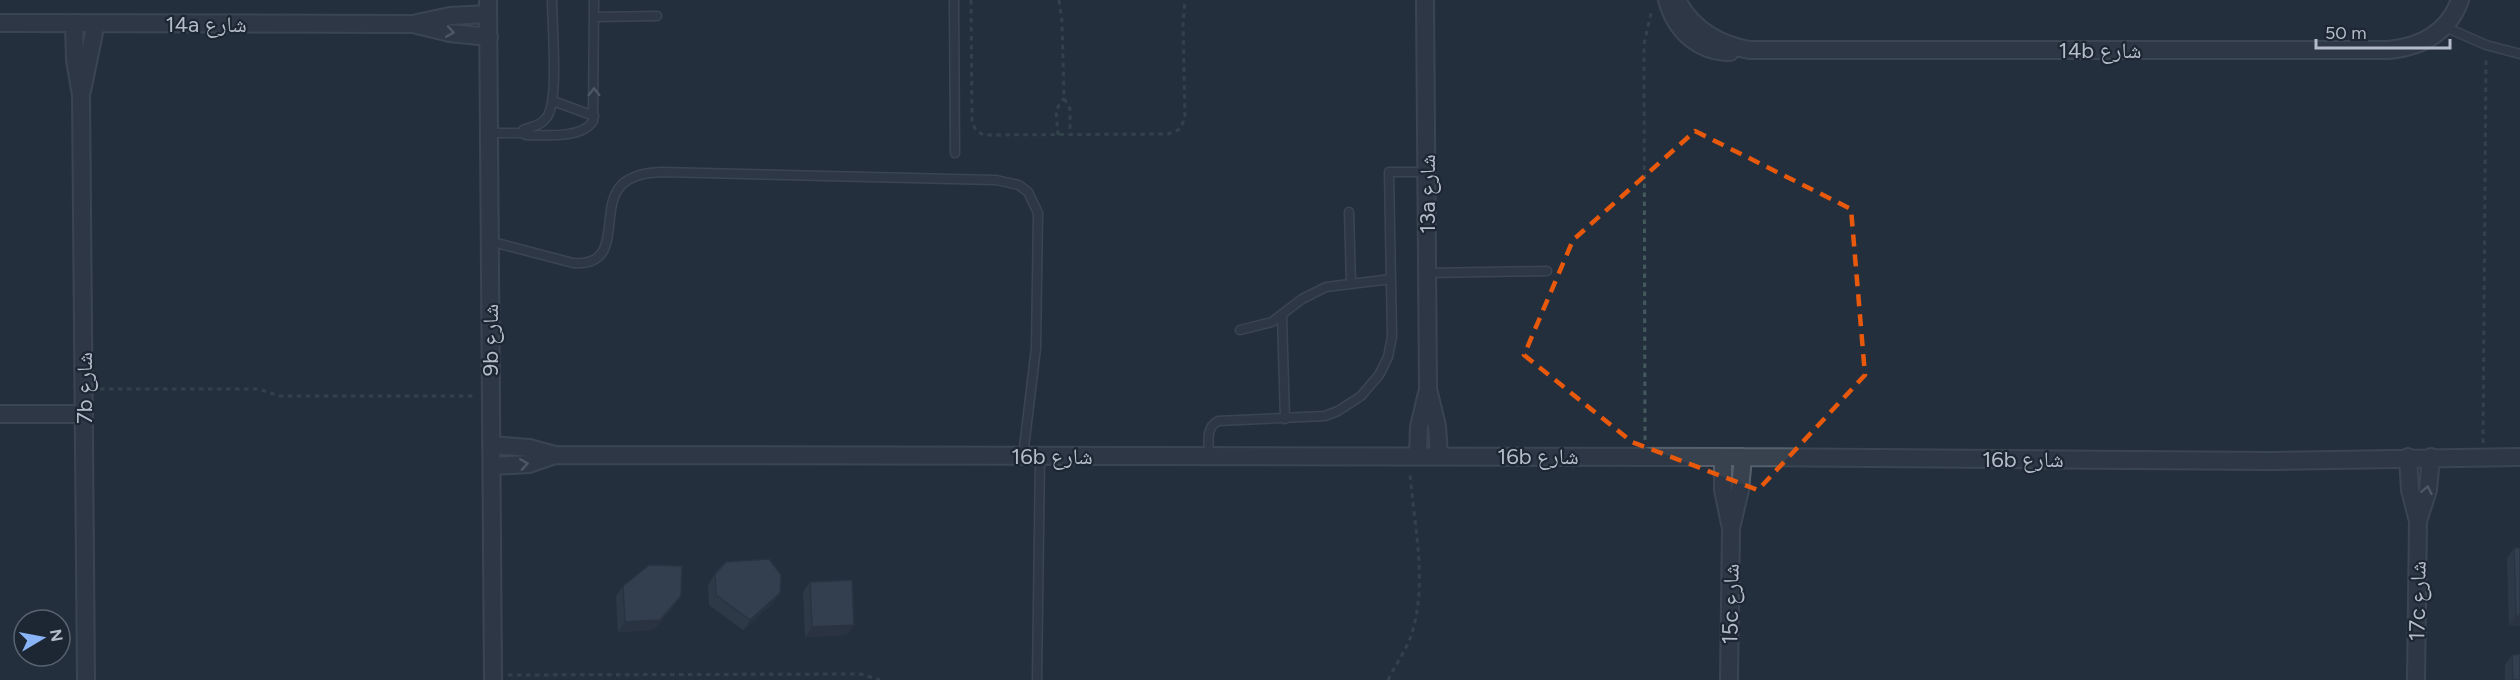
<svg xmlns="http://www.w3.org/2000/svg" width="2520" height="680" viewBox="0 0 2520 680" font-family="Figtree,'Noto Naskh Arabic',sans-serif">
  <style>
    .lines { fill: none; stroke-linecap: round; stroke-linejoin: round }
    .service-casing { stroke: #565f6c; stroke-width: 11 }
    .minor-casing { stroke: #565f6c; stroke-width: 20 }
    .path { stroke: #44595c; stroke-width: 3; stroke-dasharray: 4.5 4.5; stroke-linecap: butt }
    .service { stroke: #38414e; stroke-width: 8 }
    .minor { stroke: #38414e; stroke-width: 16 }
    .wall { fill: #3b4654 }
    .shaded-wall { fill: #303945 }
    .building { fill: #455162; stroke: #303945; stroke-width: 1.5 }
    .oneway { stroke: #7c8592 }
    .marked { fill: none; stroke: #e8590c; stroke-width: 4.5; stroke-dasharray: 12 8; stroke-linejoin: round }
    .labels { text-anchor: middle; stroke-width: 4.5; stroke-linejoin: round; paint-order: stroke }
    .street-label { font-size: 22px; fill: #b4bcc9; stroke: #1d2633 }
  </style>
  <rect width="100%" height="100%" fill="#242f3e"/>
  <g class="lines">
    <defs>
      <path id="service" d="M552 0C552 24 559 100 547 117 541 126 532 126 523 130L522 133 526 135C545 135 582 139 593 121L594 0
        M954 0 955 153
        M594 17 657 16
        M2445 27 2486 45 2520 54
        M553 101 594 116
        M489 133H522
        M1349 212 1351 283
        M489 241 573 263C628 267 595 204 625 182 636 174 648 173 661 172L996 180 1019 185 1028 192 1038 213 1036 348 1023 456
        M1428 273 1547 271
        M1282 316 1285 419
        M1240 330 1272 322 1302 299 1326 287 1391 279
        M1209 456C1209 443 1205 428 1218 421L1325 416 1338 411 1361 396 1379 375 1388 357 1392 337 1389 172H1427
        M1037 680 1040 456"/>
      <path id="minor" d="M488 0 493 680
        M1425 0 1428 389 1437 426 1439 456
        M1667 0C1675 30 1698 52 1730 52
        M1677 0C1692 29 1717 44 1749 50H2388C2421 47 2448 33 2460 0
        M0 23 413 24 450 33 489 37
        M74 23 75 60 81 95 86 680
        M417 23 450 16 488 14
        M82 91 96 23
        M0 414H84
        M492 445 529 448 555 455 1743 457 2271 461 2520 457
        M1418 456 1419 427 1427 393
        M1723 457V490L1730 524
        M2408 457 2410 490 2418 521 2416 680
        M492 466 529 464 555 455
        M2418 521 2428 490 2431 457
        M1729 680 1731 528 1740 490 1743 457"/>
    </defs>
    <use href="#service" class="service-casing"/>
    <use href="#minor" class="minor-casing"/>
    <path class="path" d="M971 0 972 123 976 130 983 135 1168 134 1180 129 1185 118 1183 23 1185 0
      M1059 0 1062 21 1064 98 1070 109V135
      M1058 135 1056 110 1064 98
      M100 389H259L279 396H476
      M1645 440 1644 44 1652 9
      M2483 443 2486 56
      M508 675 861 674 880 680
      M1388 680C1395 666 1404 653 1410 639 1429 585 1414 528 1410 473"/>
    <use href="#service" class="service"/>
    <use href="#minor" class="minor"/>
  </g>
  <path class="wall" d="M2514 548H2520V626H2509L2507 558Z
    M715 574 773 603 743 630 709 605 708 585Z
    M810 582 847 635 805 637 803 592Z
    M623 586 674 606 653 630 618 632 616 596Z
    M2512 655 2520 680H2505V665Z"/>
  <path class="shaded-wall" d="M780 593 773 603 743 630 750 620Z
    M681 596 674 606 653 630 618 632 625 622Z
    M2516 616H2520V626H2509Z
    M854 625 847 635 805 637 812 627Z"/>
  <path class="building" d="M2514 548H2520V616H2516Z
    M769 559 781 575 780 593 750 620 716 595 715 574 726 562Z
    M649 565 682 566 681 596 660 620 625 622 623 586Z
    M852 580 854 625 812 627 810 582Z
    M2520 654V680H2513L2512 655Z"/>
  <defs><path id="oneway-chevron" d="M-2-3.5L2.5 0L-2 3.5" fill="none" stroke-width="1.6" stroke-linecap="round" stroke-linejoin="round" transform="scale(1.5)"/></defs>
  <g class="oneway">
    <use href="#oneway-chevron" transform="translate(450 32) rotate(10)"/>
    <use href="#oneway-chevron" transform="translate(594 92) rotate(-90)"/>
    <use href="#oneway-chevron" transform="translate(524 464) rotate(-9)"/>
    <use href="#oneway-chevron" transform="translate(2427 490) rotate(-78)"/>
  </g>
  <path d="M0 0H2520V680H0ZM1695 131 1851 209 1865 375 1758 490 1632 442 1524 355 1573 240Z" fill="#242f3e" fill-opacity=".55" fill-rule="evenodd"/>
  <path class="marked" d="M1695 131 1851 209 1865 375 1758 490 1632 442 1524 355 1573 240Z"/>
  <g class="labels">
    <g class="street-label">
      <text x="206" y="32">14a شارع</text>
      <text x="2100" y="58">14b شارع</text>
      <text transform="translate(1427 194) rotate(-90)" y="8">13a شارع</text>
      <text transform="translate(490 340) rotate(-90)" y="8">9b شارع</text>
      <text transform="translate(84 388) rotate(-90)" y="8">7b شارع</text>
      <text x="1052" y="464">16b شارع</text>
      <text x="1538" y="464">16b شارع</text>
      <text x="2023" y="467">16b شارع</text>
      <text transform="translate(2417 601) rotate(-89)" y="8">17c شارع</text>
      <text transform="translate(1730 604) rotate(-89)" y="8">15c شارع</text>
    </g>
  </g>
  <g transform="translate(42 638) rotate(80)"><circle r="28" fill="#1d2633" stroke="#59626f" stroke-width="1.5"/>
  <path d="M0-4.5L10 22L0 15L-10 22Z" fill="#8ab4f8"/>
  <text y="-9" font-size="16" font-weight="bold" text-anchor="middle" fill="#b4bcc9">N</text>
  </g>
  <path d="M2316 39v9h134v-9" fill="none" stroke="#b4bcc9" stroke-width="3"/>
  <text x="2325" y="39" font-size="18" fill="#b4bcc9" stroke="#1d2633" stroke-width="4.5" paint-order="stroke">50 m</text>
</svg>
